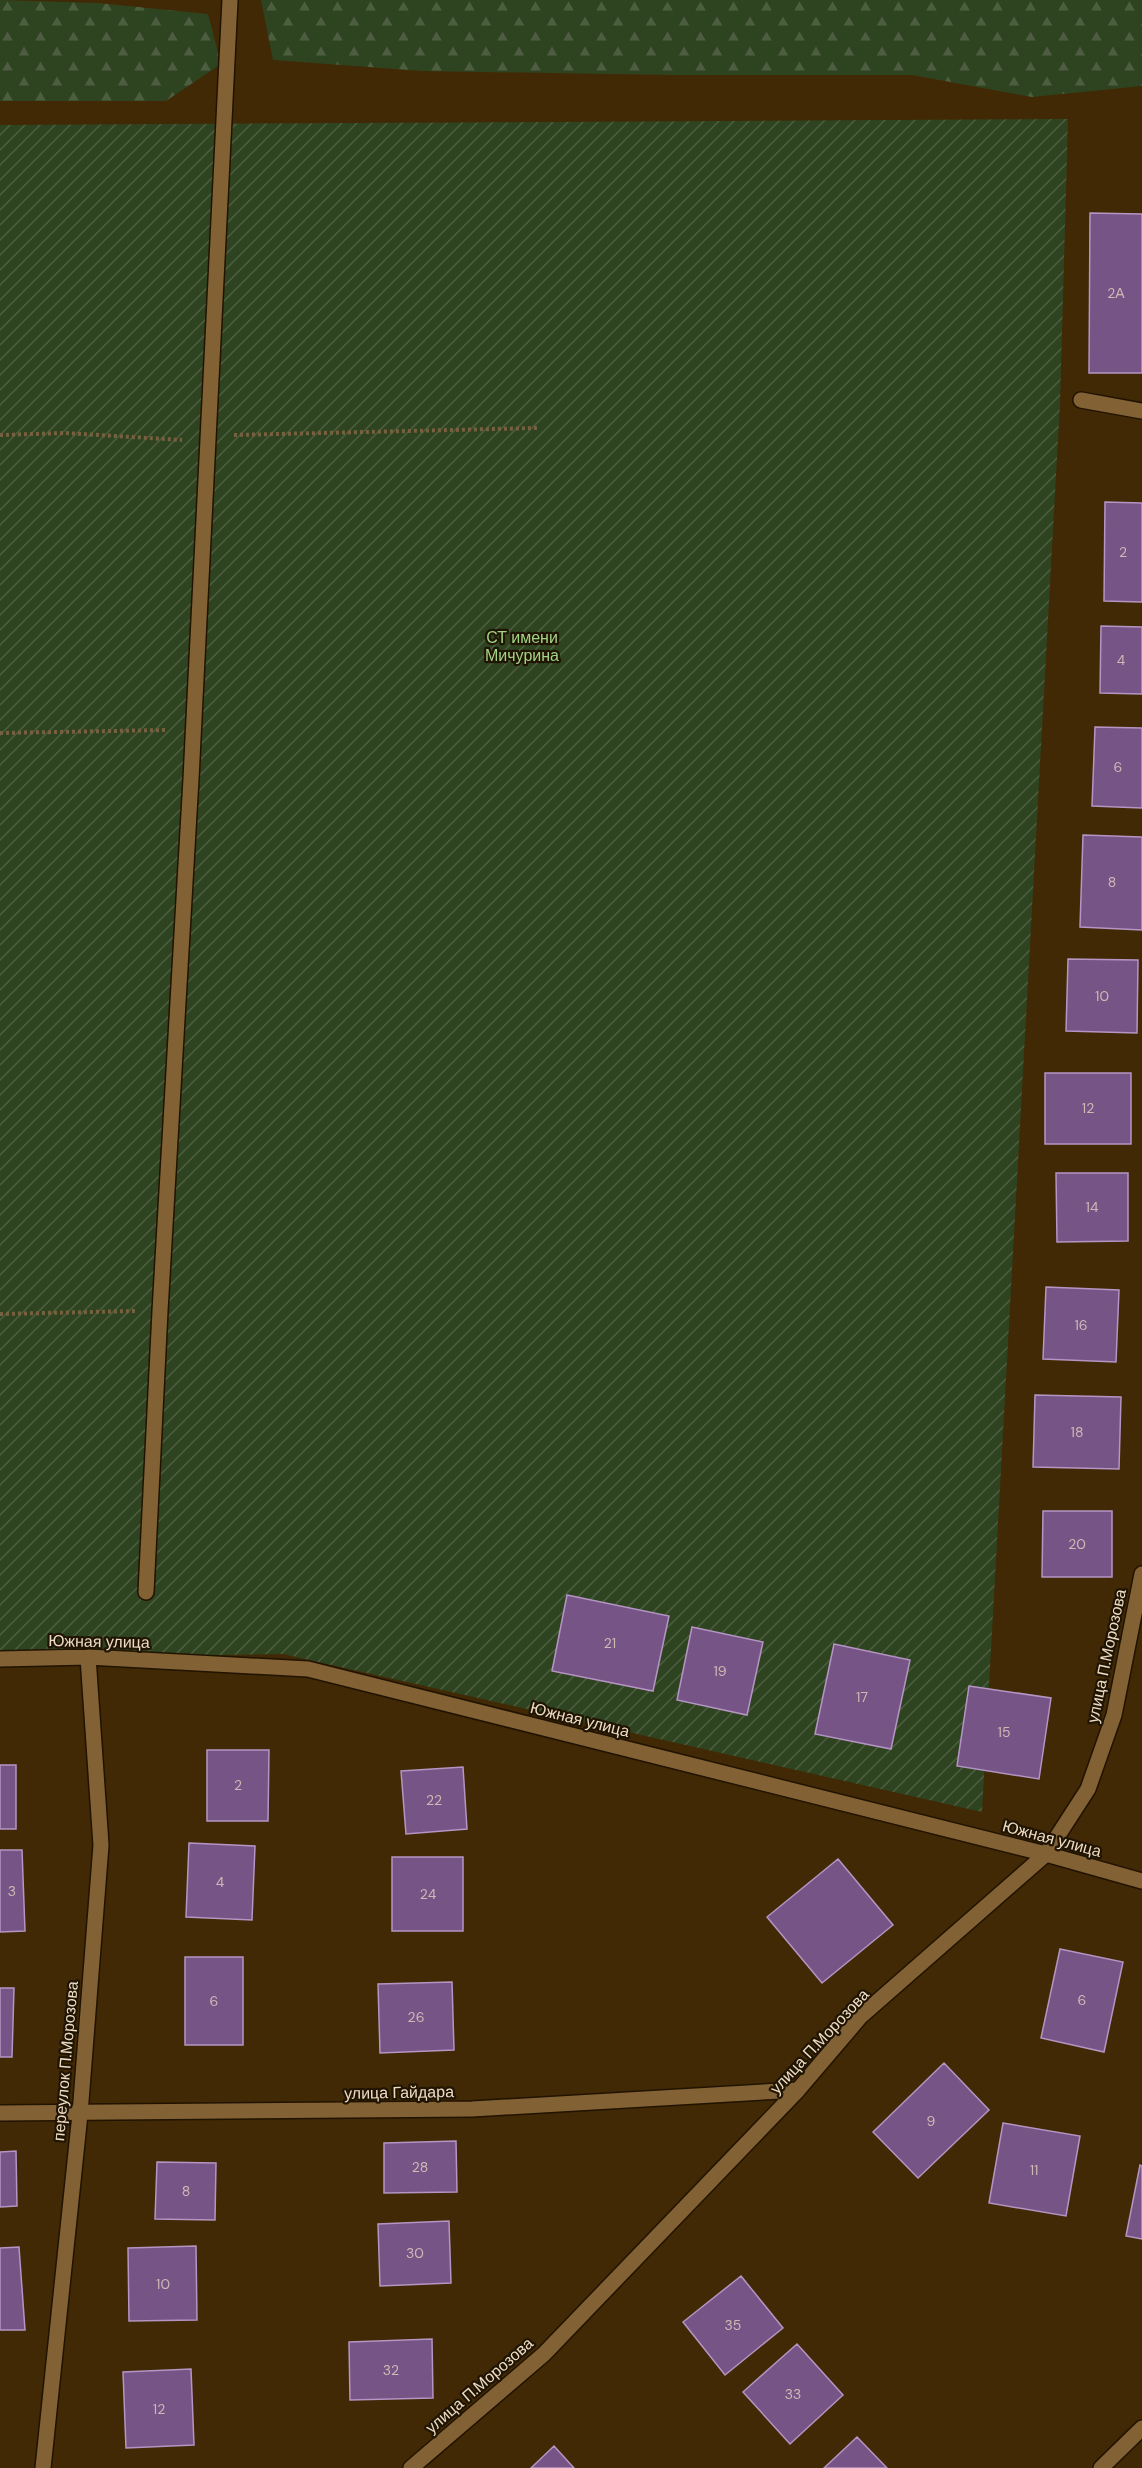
<svg xmlns="http://www.w3.org/2000/svg" width="1142" height="2468" viewBox="0 0 1142 2468" font-family="'DM Sans',sans-serif">
  <style>
    .forest { fill: url(#forest-firs) }
    .garden { fill: url(#garden-furrows) }
    .building { fill: #765486; stroke: #b495c3; stroke-width: 1.5 }
    .lines { fill: none; stroke-linecap: round; stroke-linejoin: round }
    .lane-casing { stroke: #221300; stroke-width: 18 }
    .street-casing { stroke: #221300; stroke-width: 18 }
    .path { stroke: #76603f; stroke-width: 4; stroke-dasharray: 3 3; stroke-linecap: butt }
    .lane { stroke: #826235; stroke-width: 15 }
    .street { stroke: #826235; stroke-width: 15 }
    .labels { text-anchor: middle; stroke-width: 4.5; stroke-linejoin: round; paint-order: stroke }
    .number-label { font-size: 14px; fill: #cfb9b4 }
    .park-label { font-size: 16px; fill: #a2d486; stroke: #201403 }
    .street-label { font-size: 16px; fill: #eddbc3; stroke: #201403 }
  </style>
  <defs>
    <pattern id="forest-firs" width="22" height="20" patternUnits="userSpaceOnUse" patternTransform="scale(1.5)"><rect width="22" height="20" fill="#2e4421"/><path d="M5 1l3.5 6h-7zM16 11l3.5 6h-7z" fill="#4d5e40"/></pattern>
    <pattern id="garden-furrows" width="10" height="10" patternUnits="userSpaceOnUse" patternTransform="scale(1.5)"><rect width="10" height="10" fill="#2e4421"/><path d="M-1 1l2-2M0 10L10 0M9 11l2-2" fill="none" stroke="#4d5e40"/></pattern>
  </defs>
  <rect width="100%" height="100%" fill="#402904"/>
  <path class="forest" d="M0 0 98 3 208 14 221 64 166 101H0Z
    M261 0H1142V86L1032 97 912 75H674L423 71 273 60Z"/>
  <path class="garden" d="M1068 119 1060 403 982 1812 283 1654 0 1658V125Z"/>
  <path class="building" d="M1090 213 1142 214V373H1089Z
    M1105 502 1142 503V602L1104 601Z
    M1101 626 1142 627V694L1100 693Z
    M1095 727 1142 728V808L1092 806Z
    M1083 835 1142 837V930L1080 927Z
    M1068 959 1138 960 1137 1033 1066 1031Z
    M1045 1073H1131V1144H1045Z
    M1056 1173H1128V1241L1057 1242Z
    M1046 1287 1119 1290 1116 1362 1043 1359Z
    M1035 1395 1121 1397 1119 1469 1033 1467Z
    M1043 1511H1112V1577H1042Z
    M567 1595 669 1616 653 1691 552 1671Z
    M692 1627 763 1642 747 1715 677 1700Z
    M834 1644 910 1660 891 1749 815 1734Z
    M969 1686 1051 1698 1039 1779 957 1766Z
    M207 1750H269L268 1821H207Z
    M0 1765H16V1829H0Z
    M463 1767 467 1829 406 1834 401 1771Z
    M189 1843 255 1846 252 1920 186 1917Z
    M0 1850H22L25 1931 0 1932Z
    M392 1857H463V1931H392Z
    M838 1859 893 1925 822 1983 767 1917Z
    M1060 1949 1123 1962 1104 2052 1041 2038Z
    M185 1957H243V2045H185Z
    M452 1982 454 2050 380 2053 378 1984Z
    M0 1988H14L12 2057H0Z
    M944 2063 989 2110 918 2178 873 2132Z
    M1003 2123 1080 2136 1066 2216 989 2203Z
    M456 2141 457 2192 384 2193V2143Z
    M16 2151 17 2206 0 2207V2152Z
    M157 2162 216 2163 215 2220 155 2219Z
    M1140 2165 1142 2166V2239L1126 2236Z
    M449 2221 451 2283 380 2286 378 2224Z
    M196 2246 197 2320 129 2321 128 2248Z
    M19 2247 25 2330H0V2248Z
    M741 2276 783 2328 725 2375 683 2322Z
    M432 2339 433 2398 350 2400 349 2342Z
    M797 2344 843 2395 790 2444 743 2392Z
    M191 2369 194 2445 126 2448 123 2372Z
    M857 2437 887 2468H824Z
    M554 2446 574 2468H531Z"/>
  <g class="lines">
    <defs>
      <path id="lane" d="M146 1592 160 1311 191 779 230 0"/>
      <path id="street" d="M1081 400 1142 411
        M0 1659 88 1657 308 1669 1046 1854 1142 1881
        M0 2113 472 2109 798 2090
        M43 2468 80 2114 101 1845 88 1657
        M411 2468 544 2354 798 2090 861 2016 1046 1854 1088 1789 1114 1715 1142 1574
        M1101 2468 1142 2428"/>
    </defs>
    <use href="#lane" class="lane-casing"/>
    <use href="#street" class="street-casing"/>
    <path class="path" d="M0 435 65 433 182 440
      M234 435 538 428
      M0 733 166 730
      M0 1314 135 1311"/>
    <use href="#lane" class="lane"/>
    <use href="#street" class="street"/>
  </g>
  <g class="labels">
    <g class="number-label">
      <text x="1116" y="298">2А</text>
      <text x="1123" y="557">2</text>
      <text x="1121" y="665">4</text>
      <text x="1118" y="772">6</text>
      <text x="1112" y="887">8</text>
      <text x="1102" y="1001">10</text>
      <text x="1088" y="1113">12</text>
      <text x="1092" y="1212">14</text>
      <text x="1081" y="1330">16</text>
      <text x="1077" y="1437">18</text>
      <text x="1077" y="1549">20</text>
      <text x="610" y="1648">21</text>
      <text x="720" y="1676">19</text>
      <text x="862" y="1702">17</text>
      <text x="1004" y="1737">15</text>
      <text x="238" y="1790">2</text>
      <text x="434" y="1805">22</text>
      <text x="220" y="1887">4</text>
      <text x="12" y="1896">3</text>
      <text x="428" y="1899">24</text>
      <text x="1082" y="2005">6</text>
      <text x="214" y="2006">6</text>
      <text x="416" y="2022">26</text>
      <text x="931" y="2126">9</text>
      <text x="420" y="2172">28</text>
      <text x="1034" y="2175">11</text>
      <text x="186" y="2196">8</text>
      <text x="415" y="2258">30</text>
      <text x="163" y="2289">10</text>
      <text x="733" y="2330">35</text>
      <text x="391" y="2375">32</text>
      <text x="793" y="2399">33</text>
      <text x="159" y="2414">12</text>
    </g>
    <g class="park-label">
      <text x="522" y="643">СТ имени<tspan x="522" dy="18">Мичурина</tspan></text>
    </g>
    <g class="street-label">
      <text transform="translate(99 1641) rotate(1)" y="6">Южная улица</text>
      <text transform="translate(1106 1656) rotate(-78)" y="6">улица П.Морозова</text>
      <text transform="translate(580 1719) rotate(14)" y="6">Южная улица</text>
      <text transform="translate(1052 1838) rotate(15)" y="6">Южная улица</text>
      <text transform="translate(819 2041) rotate(-47)" y="6">улица П.Морозова</text>
      <text transform="translate(65 2061) rotate(-85)" y="6">переулок П.Морозова</text>
      <text transform="translate(399 2092) rotate(-1)" y="6">улица Гайдара</text>
      <text transform="translate(479 2385) rotate(-41)" y="6">улица П.Морозова</text>
    </g>
  </g>
</svg>
